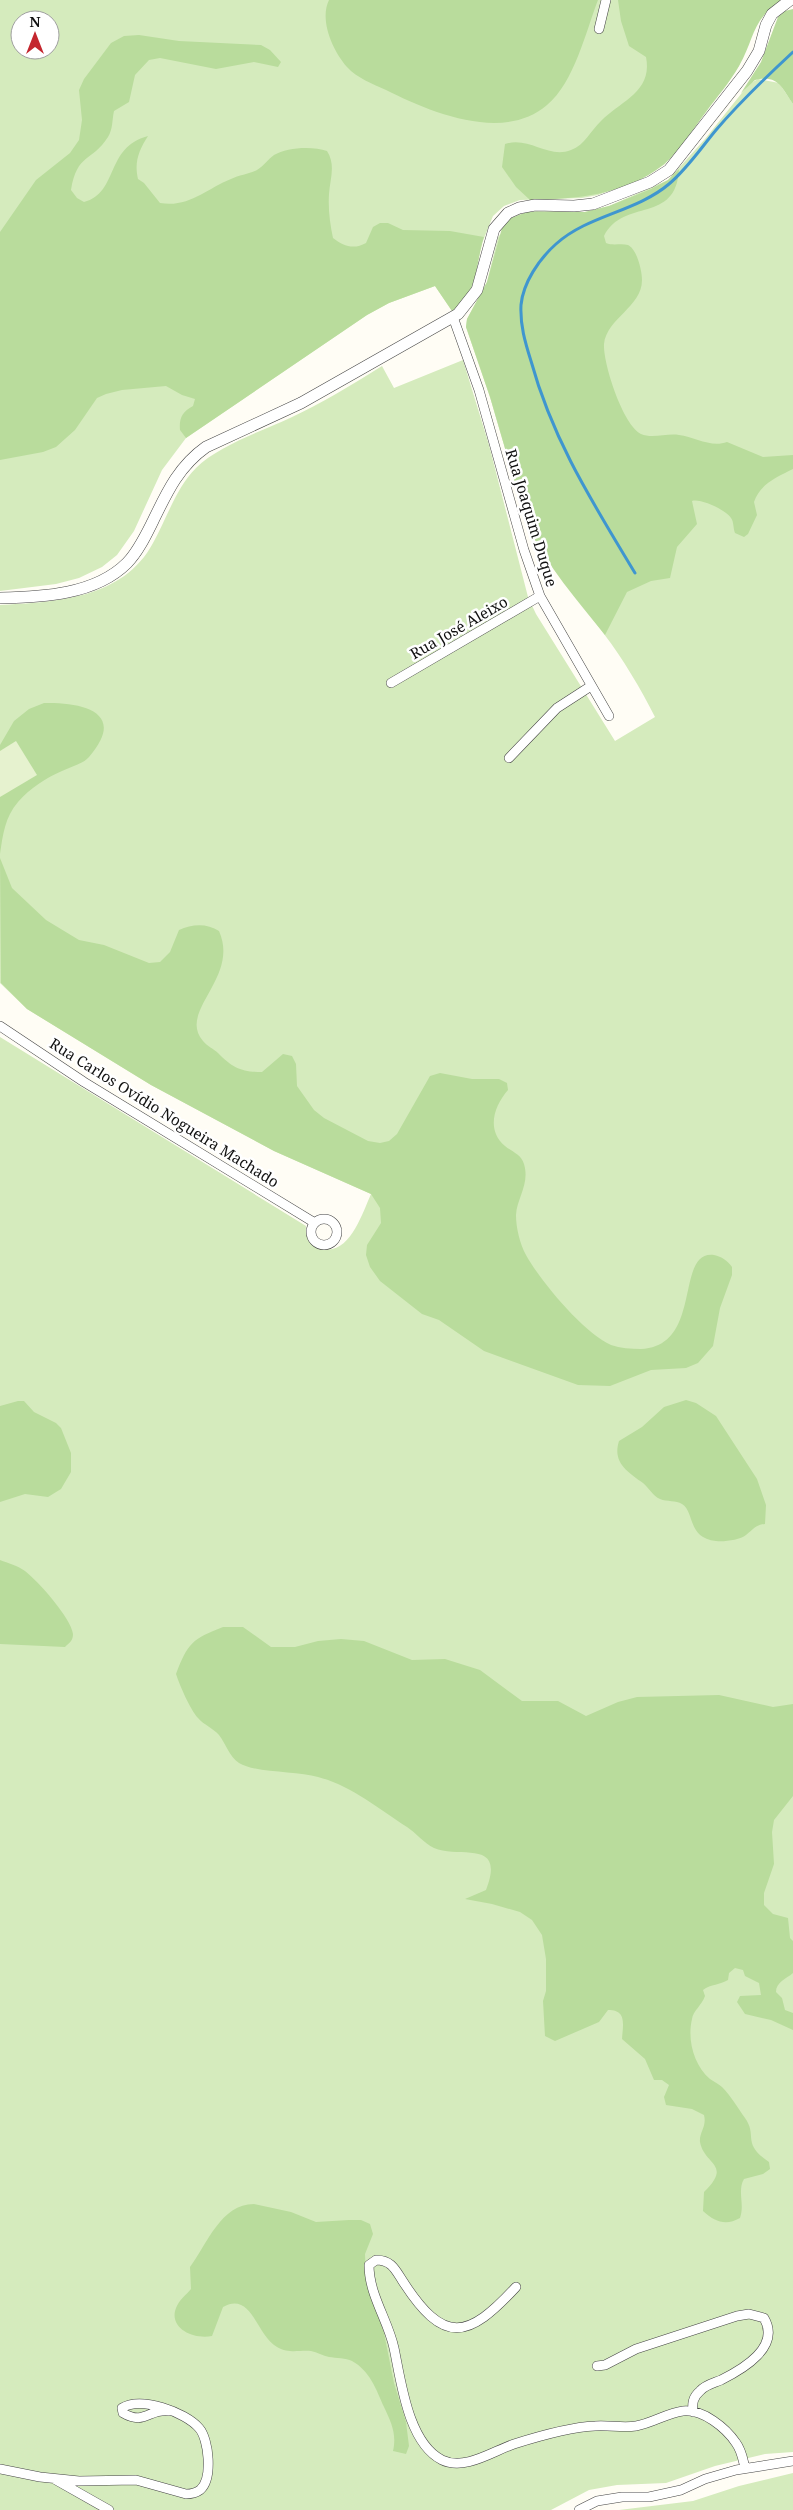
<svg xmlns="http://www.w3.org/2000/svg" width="793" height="2510" viewBox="0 0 793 2510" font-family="'Noto Serif',serif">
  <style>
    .green { fill: #d5ebbd; fill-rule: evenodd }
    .forest { fill: #b9dc9c }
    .pitch { fill: #e6f2cf }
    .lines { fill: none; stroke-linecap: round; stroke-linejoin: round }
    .stream { stroke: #3f96cf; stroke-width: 3 }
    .minor-casing { stroke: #444; stroke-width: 10 }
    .tertiary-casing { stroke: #444; stroke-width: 12 }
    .minor { stroke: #fff; stroke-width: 9 }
    .tertiary { stroke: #fff; stroke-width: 11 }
    .labels { text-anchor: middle; stroke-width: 5; stroke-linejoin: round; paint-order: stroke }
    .street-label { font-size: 15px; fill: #111; stroke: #fff }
  </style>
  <rect width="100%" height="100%" fill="#fffdf5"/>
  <path class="green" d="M0 0H781L763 14 755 27 739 66 665 164 639 180 598 195 582 198 520 200 504 206 493 216 482 243 472 287 452 311 435 286 389 303 367 315 186 438 162 470 134 531 117 555 102 567 79 578 56 584 0 591ZM20 20H50V50H20Z
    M758 79 779 83 793 104V2452L765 2454 715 2466 666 2483 617 2485 589 2490 551 2510H0V1037L306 1226C305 1233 309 1242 316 1246 347 1263 362 1214 371 1194L274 1151 151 1085 27 1009 0 983V605C56 602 123 599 153 543 167 518 176 488 196 468 218 446 262 431 290 418 322 403 352 385 382 366L394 388 463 360 489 445 528 597 536 614 615 741 655 717C641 689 623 659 604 634 578 598 549 567 528 527L490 397 466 327 467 319 487 282 498 237 518 215 536 211 585 212 609 206 668 180 705 139 749 84Z
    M793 2473V2510H619L693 2501 739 2486Z"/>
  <path class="forest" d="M329 0H598C586 31 574 83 547 105 503 143 430 112 386 90 373 84 357 78 347 67 333 51 319 20 329 0Z
    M618 0H781C751 21 755 38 739 66 730 82 717 97 706 112 693 129 680 151 663 165 626 195 576 199 530 200L516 187 502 167 505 144C529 136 548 159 571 150 585 145 591 130 601 121 620 101 653 92 646 57L629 46 621 21Z
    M793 9V104C781 87 779 75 755 80L741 93 761 62 778 17 785 11Z
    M139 35 179 41 261 45 270 50 281 62 278 67 254 62 216 69 160 58 149 60 135 75 129 102 114 111C112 120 113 129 108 137 92 162 77 153 71 190L77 198 84 202C119 193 105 147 148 136 139 150 134 162 138 179L144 183 160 203C189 208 206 189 231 179 239 175 249 174 257 170 264 166 268 159 274 155 287 147 313 146 327 151 336 165 330 179 329 194 328 209 330 224 333 238 343 246 354 250 366 243L373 227 380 223H388L403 230 450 231 484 237C475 266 479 291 452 311L435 286 389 303 367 315 186 438 180 430C179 418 182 412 193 406L195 399 182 395 166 386 122 390 106 394 97 398 75 430 56 447 43 452 0 460V232L36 180 70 153 79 140 82 120 79 90 84 79 111 43 124 36Z
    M679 169C676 225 624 197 604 236L606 243C613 246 621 243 628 245 637 249 642 271 642 280 642 307 607 318 604 344 603 364 623 425 641 434 652 439 667 433 679 435 695 437 711 448 727 442L763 457 793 455V469C777 477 760 484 754 502L757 515 748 534 744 537 735 533C733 528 734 522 731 518 726 510 700 498 692 501L697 524 677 547 670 578 651 581 627 592 605 635C577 600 548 567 528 527L490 397 466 327 467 319 487 282 502 228 511 218 527 212H585L609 206 651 189 668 180Z
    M44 703C82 702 128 712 89 757 83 764 70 767 62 771 46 778 30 788 18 802 5 817 3 834 0 854V745L14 721 29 709Z
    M0 858 12 888 46 920 79 940 104 945 149 963 160 962 170 952 179 930C192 924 207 923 219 931 240 978 177 1011 203 1041 207 1046 214 1049 218 1053 233 1068 241 1072 262 1072L283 1054 292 1056 296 1064 297 1086 314 1110 324 1118 368 1141 380 1143 389 1141 397 1134 430 1076 440 1073 472 1079H499L507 1083 508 1090C494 1106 486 1130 505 1146 512 1152 521 1154 524 1164 530 1184 517 1198 516 1215 516 1228 520 1244 526 1255 541 1282 584 1333 611 1345 620 1348 631 1349 641 1349 704 1346 674 1250 714 1255 722 1257 727 1260 732 1267V1275L720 1308 713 1346 698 1363 686 1368 651 1370 610 1386 578 1385 484 1351 439 1320 422 1314 380 1281 370 1267 366 1255 367 1245 381 1223 380 1208 371 1194 274 1151 151 1085 27 1009 1 983Z
    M686 1400 696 1403 716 1416 757 1479 766 1505 765 1524C755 1525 754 1529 746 1535 740 1540 724 1542 716 1541 687 1538 695 1512 682 1504 676 1500 667 1502 660 1499 653 1496 649 1488 643 1483 628 1472 612 1463 619 1441L642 1427 664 1407Z
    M18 1401H24L34 1412 56 1423 61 1428 71 1453V1472L61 1489 48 1497 25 1494 0 1502V1406Z
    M0 1560C8 1563 18 1566 25 1571 38 1581 71 1618 73 1634 73 1641 69 1643 65 1647L0 1644Z
    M223 1627H243L271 1647H295L318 1641 341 1639 364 1641 412 1660 445 1659 480 1670 522 1701H558L586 1716 618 1702 637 1697 719 1695 773 1707 793 1704V1796L774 1820 772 1832 774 1864 764 1893V1905L773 1914 788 1918 790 1938 793 1941V1973C786 1979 776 1982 776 1992L782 1998 785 2010 793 2013V2030L771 2020 745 2014 737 2002 740 1996 761 1995 759 1983 745 1976 743 1970 735 1968 729 1973 728 1980C720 1985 711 1984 703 1990L705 1996C702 2005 693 2011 692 2019 687 2040 694 2065 710 2079 714 2082 719 2084 722 2087 731 2096 738 2108 745 2118 758 2136 741 2143 769 2162L770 2169 763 2174 744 2179C737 2191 745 2204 740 2218 726 2226 715 2222 703 2211L704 2192C733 2164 704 2165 700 2142 699 2132 707 2127 704 2115L692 2109 666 2105 664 2097 669 2085 662 2080H654L645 2059 622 2039C623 2024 627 2010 608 2010L599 2022 555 2041 545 2036 543 2001 546 1991V1959L542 1935 532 1920 520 1912 492 1904 465 1899 486 1890C506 1838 460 1859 434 1848 424 1843 416 1833 407 1827 379 1809 350 1785 318 1777 297 1771 255 1773 239 1763 229 1756 226 1744 219 1735 213 1728 204 1725 198 1718 190 1709 180 1686 176 1674 188 1643 192 1639 223 1627Z
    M254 2204 291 2212 316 2222 349 2220H361L370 2224 373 2234 365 2254 366 2278 384 2333 394 2383 406 2422 409 2446 406 2454 393 2451C397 2434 391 2422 384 2407 376 2389 370 2371 352 2361 346 2358 336 2358 329 2357 323 2356 317 2352 311 2351 298 2350 290 2354 277 2347 256 2335 252 2291 223 2307L212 2336C195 2340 168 2329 176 2308 179 2300 186 2295 191 2289L190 2267C207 2244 221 2204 254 2204Z"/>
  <path class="pitch" d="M16 741 37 775 0 797V751Z"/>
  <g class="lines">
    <path class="stream" d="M635 573C593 503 553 441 531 361 525 342 520 325 521 305 523 283 539 259 556 244 588 215 636 212 669 184 687 169 701 148 716 130 740 102 766 77 793 52"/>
    <defs>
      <path id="minor" d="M599 29 606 0
        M453 317 479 390 524 550 540 596 609 716
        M391 683 540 596
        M509 758 557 708 591 686
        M0 1026 84 1082 315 1223
        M311 1232a13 13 0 1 1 26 0a13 13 0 1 1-26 0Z
        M516 2287C468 2339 444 2346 402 2280 395 2269 391 2260 376 2260L369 2265C369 2295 388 2320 394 2348 401 2381 408 2443 442 2460 465 2471 493 2451 514 2444 536 2437 572 2427 595 2426 609 2425 623 2428 636 2426 653 2423 667 2413 683 2411 703 2409 726 2428 736 2443 742 2451 743 2460 745 2468
        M597 2366 605 2365 636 2349 737 2316 749 2314 764 2318C781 2347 743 2369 721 2380 714 2383 705 2385 700 2391 693 2397 692 2403 693 2412
        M0 2469 40 2477 79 2481 136 2480 186 2494C191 2494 196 2493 200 2490 213 2479 209 2439 199 2428 185 2412 141 2396 122 2408L123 2413C145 2426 149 2408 169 2411
        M56 2480 109 2510
        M579 2510 597 2501 622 2497H649L681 2490 705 2479 736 2470 793 2461"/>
      <path id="tertiary" d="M0 598C42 597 95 595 127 563 138 552 146 535 153 521 167 492 179 466 206 447L301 403 458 314 477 290 494 229 508 213 519 208 535 205 574 206 593 204 650 182 669 170 747 71 759 51 766 25 772 14 790 0"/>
    </defs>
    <use href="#minor" class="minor-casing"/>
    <use href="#tertiary" class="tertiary-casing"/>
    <use href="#minor" class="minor"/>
    <use href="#tertiary" class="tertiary"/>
  </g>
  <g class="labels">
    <g class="street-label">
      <text transform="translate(531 518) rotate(73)" y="5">Rua Joaquim Duque</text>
      <text transform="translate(459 628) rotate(-30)" y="5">Rua José Aleixo</text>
      <text transform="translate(164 1113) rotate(32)" y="5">Rua Carlos Ovídio Nogueira Machado</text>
    </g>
  </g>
  <g transform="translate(35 35)"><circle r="24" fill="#ffffff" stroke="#a0a0a0"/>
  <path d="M0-4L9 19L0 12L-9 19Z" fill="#c4262e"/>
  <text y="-8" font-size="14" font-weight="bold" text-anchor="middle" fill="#111111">N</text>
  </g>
</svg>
